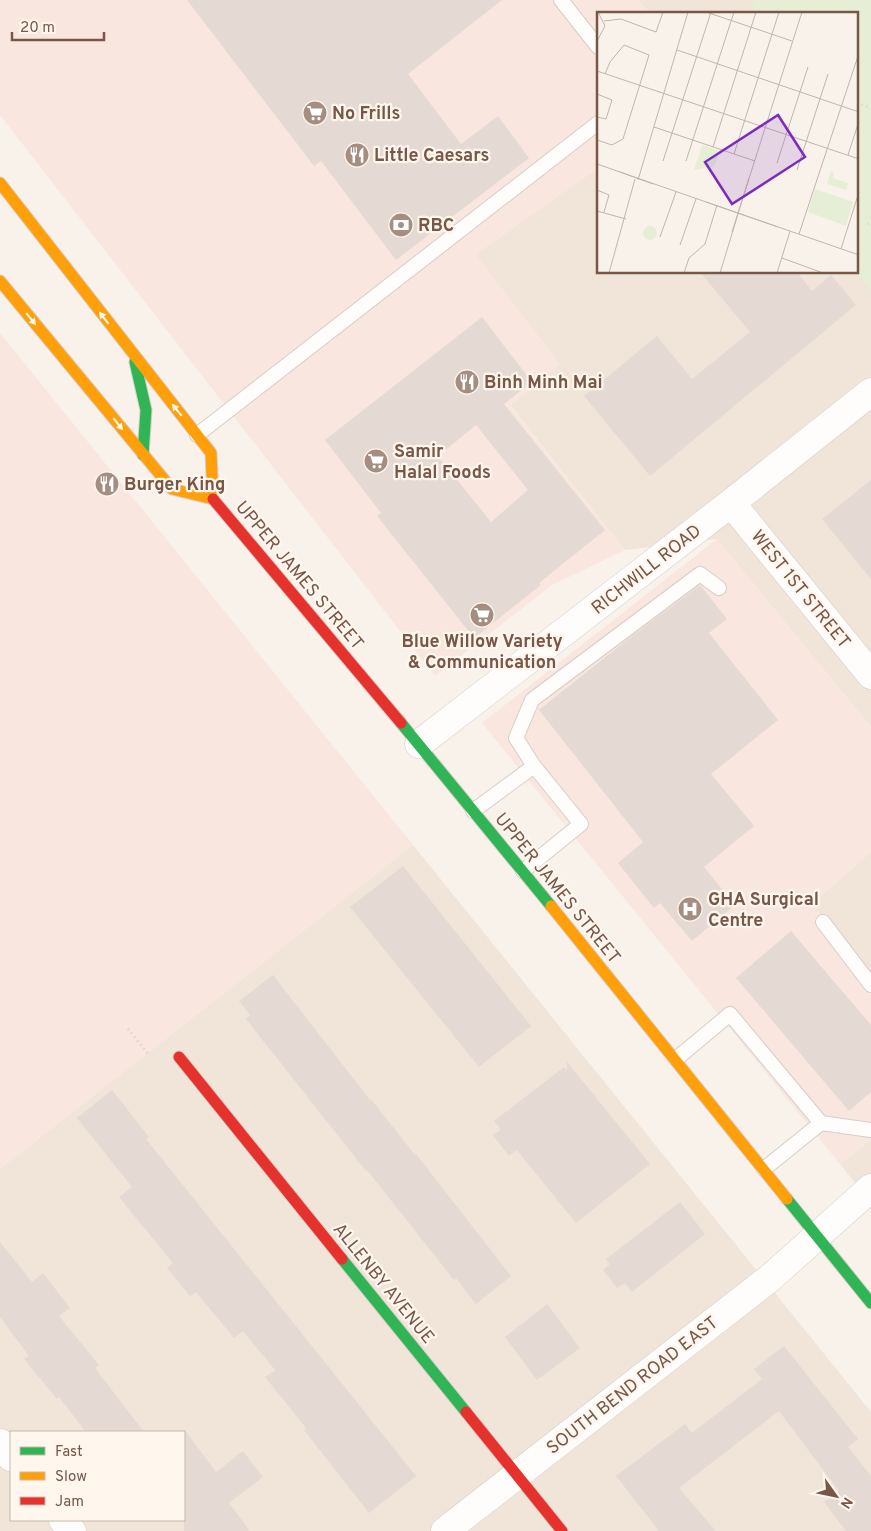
<svg xmlns="http://www.w3.org/2000/svg" width="871" height="1531" viewBox="0 0 871 1531" font-family="Overpass,sans-serif">
  <style>
    .residential { fill: #f1e4d8; fill-rule: evenodd }
    .commercial { fill: #f8e6df }
    .green { fill: #e6efd6 }
    .building { fill: #e5dad3; fill-rule: evenodd }
    .lines { fill: none; stroke-linecap: round; stroke-linejoin: round }
    .lane-casing { stroke: #d6cec8; stroke-width: 16 }
    .street-casing { stroke: #d6cec8; stroke-width: 29 }
    .fast-casing { stroke: #d7cdc8; stroke-width: 13 }
    .slow-casing { stroke: #d7cdc8; stroke-width: 13 }
    .jam-casing { stroke: #d7cdc8; stroke-width: 13 }
    .path { stroke: #dbd1cd; stroke-width: 3; stroke-dasharray: 1 4; stroke-linecap: butt }
    .lane { stroke: #fefdfc; stroke-width: 14 }
    .street { stroke: #fefdfc; stroke-width: 28 }
    .fast { stroke: #30b455; stroke-width: 11 }
    .slow { stroke: #ff9f0a; stroke-width: 11 }
    .jam { stroke: #e5322d; stroke-width: 11 }
    .oneway { fill: #fff7ed }
    .labels { text-anchor: middle; stroke-width: 4.5; stroke-linejoin: round; paint-order: stroke }
    .poi-label { font-size: 18px; font-weight: bold; fill: #785749; stroke: #fff7ed; text-anchor: start }
    .street-label { font-size: 18px; fill: #785749; stroke: #fff7ed }
    .inset-road { fill: none; stroke: #c5b4aa; stroke-width: 1 }
    .view { fill: #7b2cbf; fill-opacity: 0.15; stroke: #7b2cbf; stroke-width: 2.5 }
    .inset-edge { fill: none; stroke: #785749; stroke-width: 2.5 }
  </style>
  <rect width="100%" height="100%" fill="#f8f2eb"/>
  <path class="residential" d="M639 0H871V727L717 539 625 550 510 405 476 254 598 168V272H857V14H650Z
    M413 845 871 1412V1531H0V1169ZM11 1432H184V1520H11Z
    M871 852V979L812 904Z
    M871 1140V1203L840 1164Z"/>
  <path class="commercial" d="M0 0H639L650 14H598V168L476 254 560 364 510 406 625 550 552 585 435 676 0 115Z
    M0 333 413 845 0 1169Z
    M717 539 871 727V852L812 904 871 979V1140L840 1164 482 723Z"/>
  <path class="green" d="M755 0H871V290L857 273V14H748Z"/>
  <path class="building" d="M187 0H502L408 74 461 144 498 116 529 158 396 260 321 161 314 166Z
    M700 272H797L812 291 831 275 856 305 650 476 584 396 657 336 692 379 750 332Z
    M482 317 532 382 504 404 605 530 539 583 541 585 474 638 377 516 381 513 325 440ZM476 425 528 490 491 522 438 456Z
    M871 480V579L822 519Z
    M700 585 727 619 709 633 778 720 711 774 754 826 704 867 735 905 692 941 660 903 654 908 618 863 643 842 539 710 633 635Z
    M403 866 531 1026 479 1067 350 907Z
    M791 931 871 1025V1092L849 1111 736 978Z
    M273 975 370 1100 371 1099 415 1155 416 1154 511 1276 476 1304 456 1278 454 1280 367 1170 366 1171 246 1019 250 1015 239 1001Z
    M567 1062 650 1164 576 1223 520 1154 517 1150 509 1156 493 1135 501 1130 494 1121 564 1067 567 1071Z
    M112 1090 149 1137 146 1139 416 1476 369 1513 304 1430 306 1428 265 1377 275 1370 243 1331 234 1338 196 1292 190 1296 167 1268 173 1263 119 1197 132 1187 77 1118Z
    M680 1202 705 1234 632 1292 625 1283 617 1288 603 1270 610 1264 606 1259Z
    M0 1242 32 1282 43 1273 70 1308 59 1316 99 1365 95 1368 144 1432H86L59 1397 57 1399 24 1359 29 1356 0 1317Z
    M547 1304 580 1348 537 1380 505 1337Z
    M784 1346 858 1439 848 1447 871 1476V1531H846L824 1502 839 1491 779 1411 679 1488 716 1531H659L616 1476 685 1424 692 1433 762 1379 754 1369Z
    M184 1429 216 1472 243 1451 263 1477 229 1503 250 1531H184Z"/>
  <g class="lines">
    <defs>
      <path id="lane" d="M561 0 598 47
        M197 435 598 123
        M534 766 516 738 532 700 700 574 719 588
        M473 811 534 766 581 824 523 871
        M823 922 871 985
        M676 1059 730 1014 821 1123 764 1169
        M821 1123 871 1130"/>
      <path id="street" d="M731 503 871 675
        M419 744 731 503 871 392
        M0 1443 11 1457
        M63 1520 72 1531
        M445 1531 770 1278 871 1188"/>
      <path id="fast" d="M135 362 146 410 143 455
        M401 723 551 906
        M787 1199 871 1303
        M342 1259 466 1412"/>
      <path id="slow" d="M0 183 211 453 213 499
        M0 281 172 489 213 499
        M551 906 787 1199"/>
      <path id="jam" d="M213 499 401 723
        M179 1057 342 1259
        M466 1412 562 1531"/>
    </defs>
    <use href="#lane" class="lane-casing"/>
    <use href="#street" class="street-casing"/>
    <use href="#fast" class="fast-casing"/>
    <use href="#slow" class="slow-casing"/>
    <use href="#jam" class="jam-casing"/>
    <path class="path" d="M857 103 871 108
      M868 224 871 222
      M128 1029 149 1055"/>
    <use href="#lane" class="lane"/>
    <use href="#street" class="street"/>
    <use href="#fast" class="fast"/>
    <use href="#slow" class="slow"/>
    <use href="#jam" class="jam"/>
  </g>
  <defs><path id="oneway-solid" d="M-6-.8H1V-3.2L6.5 0L1 3.2V.8H-6Z" transform="scale(1.25)"/></defs>
  <g class="oneway">
    <use href="#oneway-solid" transform="translate(104 318) rotate(-128)"/>
    <use href="#oneway-solid" transform="translate(31 319) rotate(51)"/>
    <use href="#oneway-solid" transform="translate(177 410) rotate(-129)"/>
    <use href="#oneway-solid" transform="translate(118 424) rotate(51)"/>
  </g>
  <defs>
    <symbol id="supermarket-disc" viewBox="-11 -11 22 22"><circle r="9.5" fill="#a58d82" stroke="#fff7ed"/><path d="M-6-5.5h2.5l.6 2H6L4.5 2H-2.5L-4.4-4H-6ZM-1.5 3.2a1.3 1.3 0 1 0 .1 0ZM3 3.2a1.3 1.3 0 1 0 .1 0Z" fill="#fff"/></symbol>
    <symbol id="restaurant-disc" viewBox="-11 -11 22 22"><circle r="9.5" fill="#a58d82" stroke="#fff7ed"/><path d="M-5-6h1v4h1v-4h1v4h1v-4h1v5L-1.5 .5V6h-2V.5L-5-1ZM5-6V6H3V1.5H1.5Q1.5-4 5-6Z" fill="#fff"/></symbol>
    <symbol id="bank-disc" viewBox="-11 -11 22 22"><circle r="9.5" fill="#a58d82" stroke="#fff7ed"/><path d="M-6-4H6V4H-6ZM0-2.3a2.3 2.3 0 1 0 0 4.6a2.3 2.3 0 1 0 0-4.6Z" fill="#fff"/></symbol>
    <symbol id="hospital-disc" viewBox="-11 -11 22 22"><circle r="9.5" fill="#a58d82" stroke="#fff7ed"/><path d="M-5-5h3v3.5h4V-5h3V5h-3V1.5h-4V5h-3Z" fill="#fff"/></symbol>
  </defs>
  <g fill-rule="evenodd">
    <use href="#supermarket-disc" x="301" y="99" width="28" height="28"/>
    <use href="#restaurant-disc" x="343" y="141" width="28" height="28"/>
    <use href="#bank-disc" x="387" y="211" width="28" height="28"/>
    <use href="#restaurant-disc" x="453" y="368" width="28" height="28"/>
    <use href="#supermarket-disc" x="362" y="447" width="28" height="28"/>
    <use href="#restaurant-disc" x="93" y="470" width="28" height="28"/>
    <use href="#supermarket-disc" x="468" y="601" width="28" height="28"/>
    <use href="#hospital-disc" x="676" y="895" width="28" height="28"/>
  </g>
  <g class="labels">
    <g class="poi-label">
      <text x="332" y="119">No Frills</text>
      <text x="374" y="161">Little Caesars</text>
      <text x="418" y="231">RBC</text>
      <text x="484" y="388">Binh Minh Mai</text>
      <text x="394" y="457">Samir<tspan x="394" dy="21">Halal Foods</tspan></text>
      <text x="124" y="490">Burger King</text>
      <text x="482" y="647" text-anchor="middle">Blue Willow Variety<tspan x="482" dy="21">&amp; Communication</tspan></text>
      <text x="708" y="905">GHA Surgical<tspan x="708" dy="21">Centre</tspan></text>
    </g>
    <g class="street-label">
      <text transform="translate(646 569) rotate(-38)" y="6">RICHWILL ROAD</text>
      <text transform="translate(300 575) rotate(50)" y="6">UPPER JAMES STREET</text>
      <text transform="translate(801 589) rotate(51)" y="6">WEST 1ST STREET</text>
      <text transform="translate(558 888) rotate(51)" y="6">UPPER JAMES STREET</text>
      <text transform="translate(384 1283) rotate(51)" y="6">ALLENBY AVENUE</text>
      <text transform="translate(632 1385) rotate(-38)" y="6">SOUTH BEND ROAD EAST</text>
    </g>
  </g>
  <g transform="translate(597 12)">
    <rect width="261" height="261" fill="#f8f2eb"/>
    <path d="M105 133 123 139 117 155 97 158ZM234 159 237 160 236 166 251 171 249 178 230 172ZM218 177 256 190 249 214 211 200ZM46 221a7 7 0 1 1 14 0a7 7 0 1 1-14 0Z" fill="#e6efd6"/>
    <path class="inset-road" d="M109 0 195 29M7 9 24 7 59 20 66 0M0 29 8 14 1 0M80 38 262 100M0 59 262 147M0 82 15 88 9 107 0 105M57 115 158 149M0 128 15 133 26 127 52 43 27 33 13 50 8 62M116 135 159 0M137 142 182 0M251 143 262 109M66 149 114 0M89 149 137 0M180 151 211 55M0 152 181 215M200 158 231 62M23 160 56 172M41 168 91 0M0 178 12 183 7 200M109 190 262 243M0 199 29 207M135 220 205 0M202 222 262 41M63 225 79 180M83 233 99 187M244 237 262 180M185 246 226 261M12 261 38 167M87 261 92 246 108 232 120 193M123 261 152 166M180 261 193 219"/>
    <path class="view" d="M181 103 208 145 135 192 108 150Z"/>
    <rect width="261" height="261" class="inset-edge"/>
  </g>
  <rect x="10" y="1431" width="175" height="90" fill="#fff7ed" stroke="#c9b7ab"/>
  <rect x="20" y="1447" width="25" height="8" fill="#30b455" stroke="#c9b7ab"/>
  <text x="55" y="1456" font-size="15" fill="#785749">Fast</text>
  <rect x="20" y="1472" width="25" height="8" fill="#ff9f0a" stroke="#c9b7ab"/>
  <text x="55" y="1481" font-size="15" fill="#785749">Slow</text>
  <rect x="20" y="1497" width="25" height="8" fill="#e5322d" stroke="#c9b7ab"/>
  <text x="55" y="1506" font-size="15" fill="#785749">Jam</text>
  <g transform="translate(836 1496) rotate(123)" stroke="#fff7ed" stroke-width="4" paint-order="stroke">
  <path d="M0-4L9 19L0 12L-9 19Z" fill="#785749"/>
  <text y="-8" font-size="14" font-weight="bold" text-anchor="middle" fill="#785749">N</text>
  </g>
  <path d="M12 32v8h92v-8" fill="none" stroke="#785749" stroke-width="2.5"/>
  <text x="20" y="32" font-size="15" fill="#785749" stroke="#fff7ed" stroke-width="4" paint-order="stroke">20 m</text>
</svg>
